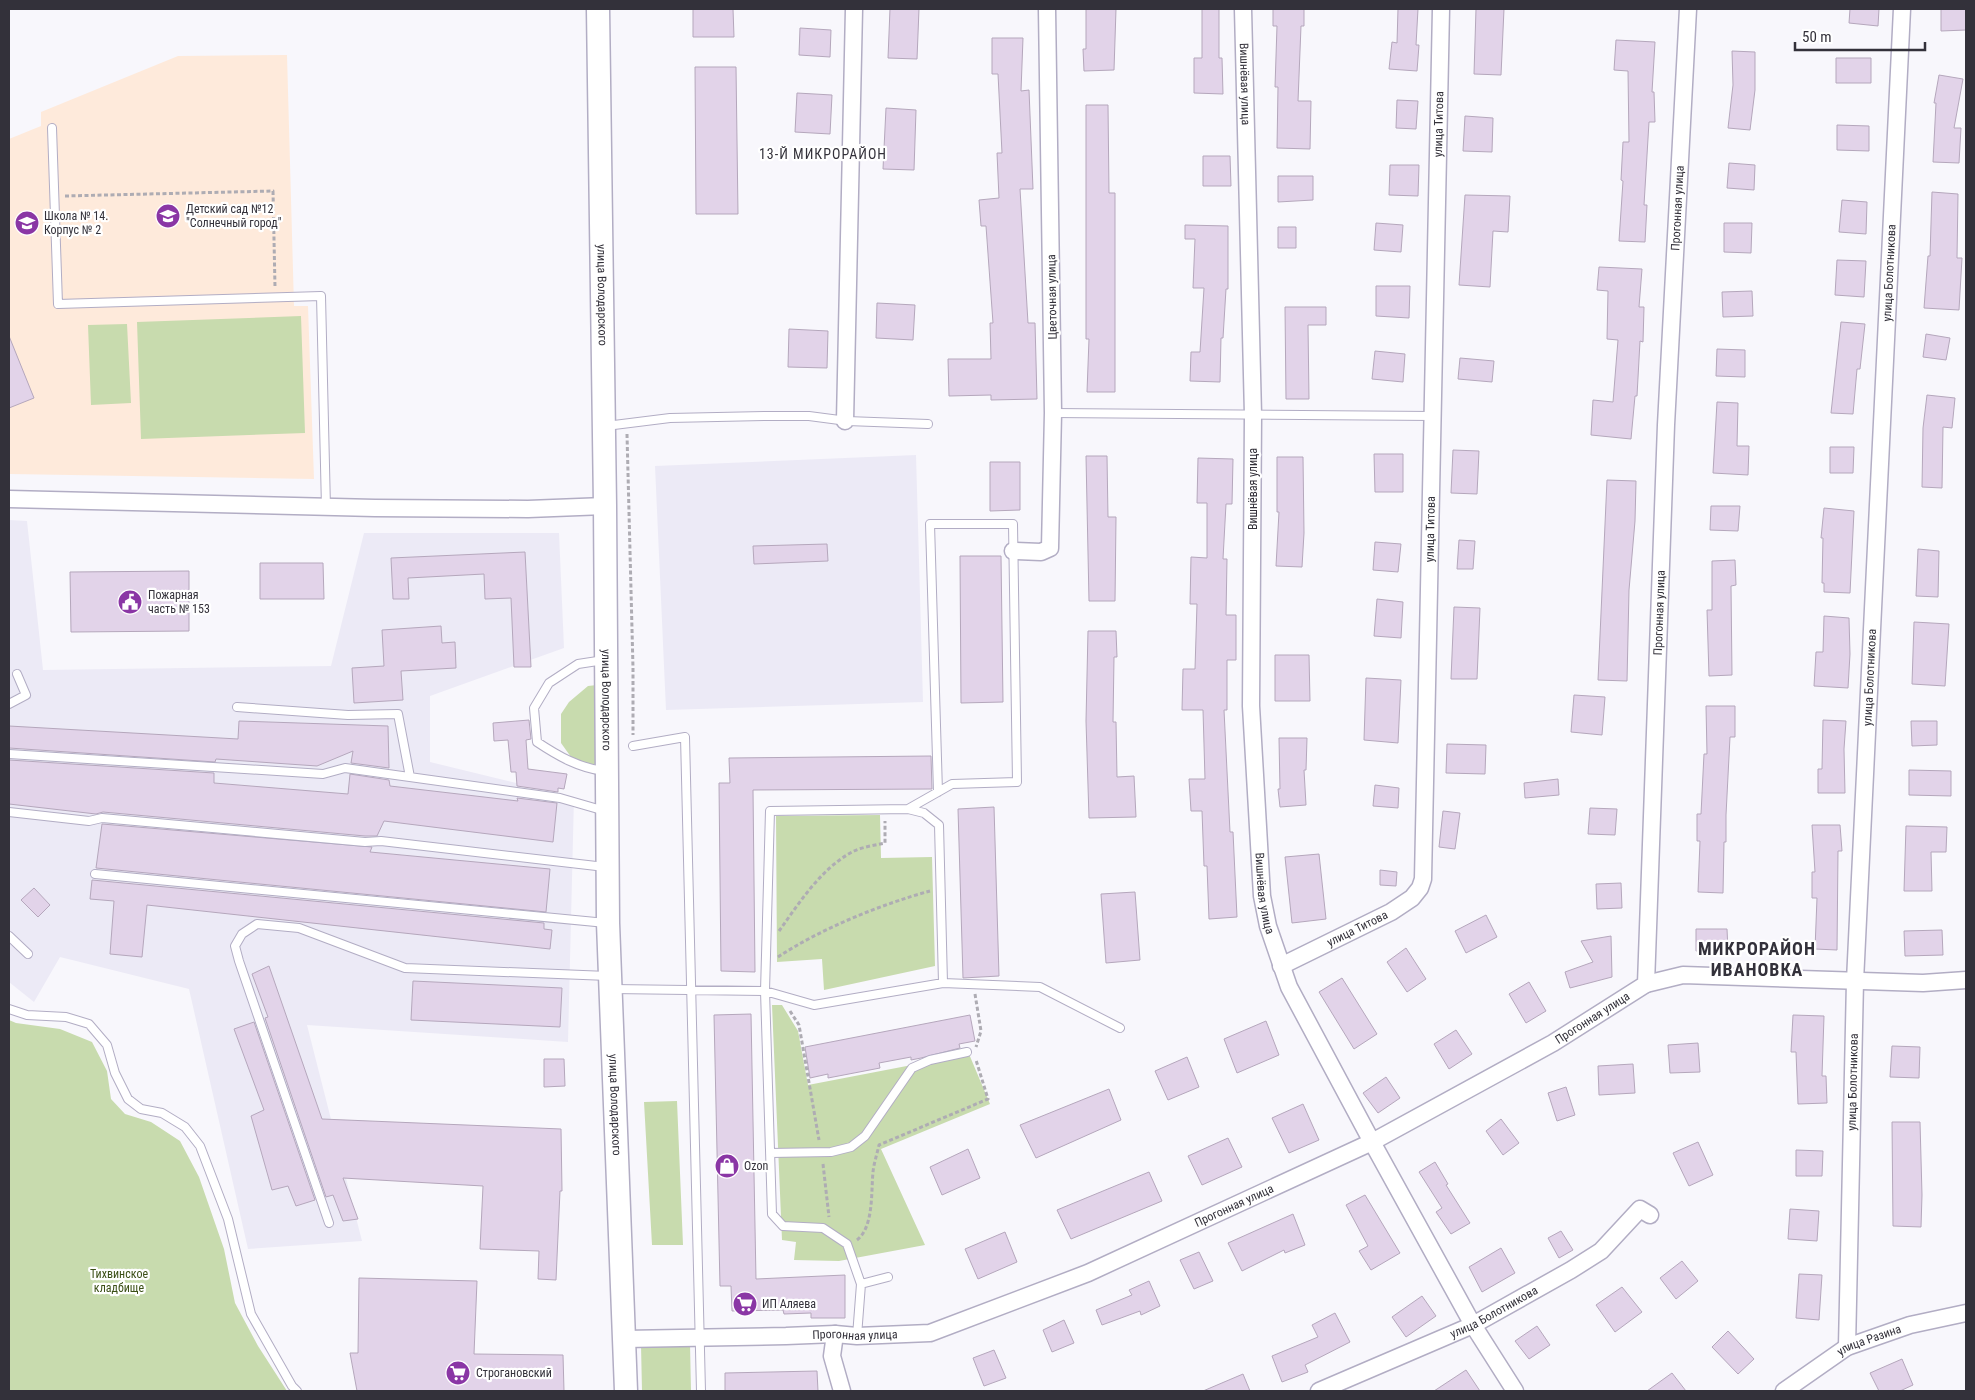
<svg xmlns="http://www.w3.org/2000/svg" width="1975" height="1400" viewBox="0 0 1975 1400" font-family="'Roboto Condensed',sans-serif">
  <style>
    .built { fill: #eceaf6 }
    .education { fill: #feeadb }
    .green { fill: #c8dbae }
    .building { fill: #e2d3e9; stroke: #b5a7bc }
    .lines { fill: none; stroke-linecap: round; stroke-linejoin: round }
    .service-casing { stroke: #b2adc4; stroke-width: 10 }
    .minor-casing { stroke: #b2adc4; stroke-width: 19 }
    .secondary-casing { stroke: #b2adc4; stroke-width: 25 }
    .path { stroke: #aeacb3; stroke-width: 3; stroke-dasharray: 4 2.5; stroke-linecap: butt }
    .service { stroke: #fff; stroke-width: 8 }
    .minor { stroke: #fff; stroke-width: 16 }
    .secondary { stroke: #fff; stroke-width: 22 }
    .labels { text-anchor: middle; stroke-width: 4.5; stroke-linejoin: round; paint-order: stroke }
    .street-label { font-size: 12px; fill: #33313a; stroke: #fff }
    .poi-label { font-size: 12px; fill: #33313a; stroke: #fff; text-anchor: start }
    .park-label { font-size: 12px; fill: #3b4f16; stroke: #fff }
    .neighbourhood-label { font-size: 14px; letter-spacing: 1px; fill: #33313a; stroke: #fff }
    .district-label { font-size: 18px; font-weight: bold; letter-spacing: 1px; fill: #33313a; stroke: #fff }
  </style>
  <rect width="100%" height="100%" fill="#f8f7fc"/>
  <path class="built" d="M916 455 923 702 666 710 655 466Z
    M9 520 27 521 43 670 331 666 364 533H559L564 648 430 696V762L574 797 568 1042 307 1025 362 1241 248 1249 189 989 60 957 34 1002 9 982Z"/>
  <path class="education" d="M287 55 294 306H308L314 479 9 474V139L41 126V112L178 56Z"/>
  <path class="green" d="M301 316 305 433 141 439 137 322Z
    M127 324 131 403 91 405 88 325Z
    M597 685 599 764H589L571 757 561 743V714L569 702 588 686Z
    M880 815 881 858 932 857 935 966 824 990 822 959 777 962 776 816Z
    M772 1005H782L798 1031 808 1085 969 1054 990 1104 881 1149 925 1245 839 1261 794 1260 796 1242 782 1240Z
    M9 1020 16 1023 60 1029 92 1042 107 1071 111 1099 125 1114 151 1122 180 1141 199 1177 224 1249 235 1303 258 1346 287 1391H9Z
    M677 1101 683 1245H652L644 1102Z
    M690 1343 691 1391H642L641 1345Z"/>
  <path class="building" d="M693 9H733L734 37H693Z
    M890 9H919L917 59 888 58Z
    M1086 9H1116L1114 70 1084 71 1083 49H1086Z
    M1202 9H1219V58H1222L1223 94 1194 93V58H1202Z
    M1273 9H1304V26H1301L1298 101H1311L1310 149 1277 148 1278 87H1275L1277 26H1273Z
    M1398 9H1418L1416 45H1419L1417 71 1389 69 1392 42 1397 43Z
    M1476 9H1504L1501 75 1474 74Z
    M1850 9H1879L1878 26 1849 23Z
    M1941 9H1966V30L1941 31Z
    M800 28 831 30 830 57 799 55Z
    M992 38H1023L1021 91 1029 90 1033 189H1020L1028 323H1035L1037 399 991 400V395L949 396 948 359H991L990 323H993L986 226H981L979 200 999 198 997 153H1002L998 74H992Z
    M1616 40 1655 42 1652 92H1654L1655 122H1649L1644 205H1647L1645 242 1619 241 1623 181 1621 180 1623 142H1629L1628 71 1614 70Z
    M1732 51 1755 52V90L1750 130 1728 128 1733 85Z
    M1836 58H1871V83H1836Z
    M695 67H736L738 214H696Z
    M1939 75 1963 79 1954 128H1961L1959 163 1933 162 1936 103H1934Z
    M797 93 832 95 830 134 795 132Z
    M1397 100 1418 101 1416 129 1396 128Z
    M1086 105H1108L1109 193H1115V392H1087L1089 339H1086Z
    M886 108 916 110 914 170 883 169Z
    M1465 116 1493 118 1492 152 1463 151Z
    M1837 125 1869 126V151L1837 150Z
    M1203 156H1230L1231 186H1203Z
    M1729 163 1755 165 1754 190 1727 188Z
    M1390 165H1419L1418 196 1389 195Z
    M1278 176H1313V200L1278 202Z
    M1932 192 1958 194 1957 258H1962L1959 310 1924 308 1928 256H1930Z
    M1465 195 1510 196 1508 232 1493 231 1490 287 1459 285Z
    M1842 200 1867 202 1866 234 1839 232Z
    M1376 223 1403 225 1401 252 1374 250Z
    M1724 223H1752L1751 253 1724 252Z
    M1185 225 1228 226V289H1226L1223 338H1221L1220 382 1190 381 1191 352H1200L1204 288H1193L1195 239H1185Z
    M1278 227H1296V248H1278Z
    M1837 260 1866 261 1864 297 1835 295Z
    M1599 267 1642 269 1639 307H1644L1643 342 1640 341 1637 396H1635L1631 439 1591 435 1593 400 1613 402 1618 340 1607 339 1608 291 1597 290Z
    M1376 286H1410L1409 318 1376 316Z
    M1752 291 1753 316 1723 317 1722 292Z
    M877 303 915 305 913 340 876 338Z
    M1285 307H1326V325H1308L1309 399H1286Z
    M1841 322 1865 324 1860 369H1857L1853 414 1831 413Z
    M789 329 828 331 827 368 788 367Z
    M1926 334 1950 338 1946 360 1923 357Z
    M9 336 34 398 9 408Z
    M1717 349 1745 350V377L1716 376Z
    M1375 351 1405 354 1403 382 1372 379Z
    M1460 358 1494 361 1492 382 1458 379Z
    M1927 395 1955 398 1952 428 1943 427 1942 488 1922 487 1923 428Z
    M1717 402 1738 403 1737 446H1749L1748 475 1713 473Z
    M1830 447H1854L1853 473H1830Z
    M1453 450 1479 451 1477 494 1451 493Z
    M1374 454H1403V492H1375Z
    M1086 456H1107L1108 517H1116L1115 601H1089Z
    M1277 457H1303L1304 533 1302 567 1276 566 1279 512H1277Z
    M1198 458 1233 459 1232 504H1226L1223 559H1227L1226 615H1236V660H1227V710H1224L1230 832H1233L1237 917 1209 919 1207 866H1204L1202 811H1191L1189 779H1205L1203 710H1182L1183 669H1195L1197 604H1190L1191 557 1207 558V503H1197Z
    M990 462H1020V510L990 511Z
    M1607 480 1636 481 1635 521 1629 590 1627 681 1598 680Z
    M1711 506H1740L1738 531 1710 530Z
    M1824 508 1854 511 1850 593 1824 592V583H1822L1823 538H1821Z
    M1459 540 1475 541 1473 569H1457Z
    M1375 542 1401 544 1398 572 1373 570Z
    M827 544 828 561 754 564 753 546Z
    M1918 549 1939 551 1938 597 1916 596Z
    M525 552 531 667H514L511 598 485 599 484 574 408 578 409 599H393L391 558Z
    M960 556H1001L1003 702 961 703Z
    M1735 560 1736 585 1731 586 1732 675 1709 676 1707 610H1712V561Z
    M260 563H323L324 599H260Z
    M189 571V631L71 632 70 572Z
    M1377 599 1403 602 1401 638 1374 636Z
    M1454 607 1480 608 1477 679H1451Z
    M1824 616 1849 618 1850 654 1848 688 1814 686 1816 652H1823Z
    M1914 622 1949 624 1945 686 1912 684Z
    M441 626 442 643 455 642 456 668 401 671 403 700 354 703 352 668 384 666 382 630Z
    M1088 631H1116L1117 657H1114L1113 722H1116L1117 777 1134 776 1136 817 1089 818 1086 721Z
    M1275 655H1309L1310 701H1275Z
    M1366 678 1401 680 1398 743 1364 740Z
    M1574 695 1605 697 1602 735 1571 732Z
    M1706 706H1735V737H1730L1726 815V842H1724L1723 893 1698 892 1700 841H1697V814H1701L1704 754H1707Z
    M529 720 531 739 526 740 528 769 567 774 564 789 558 788V792L517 786 516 772H511L508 740 494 741 493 723Z
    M1823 720 1846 721 1844 749 1845 793H1818V769H1822Z
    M239 721 388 726 389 768 351 763 353 751 317 766 216 759 215 762 9 748V726L238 739Z
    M1911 721H1937V745L1912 746Z
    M1279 738H1307L1306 770H1304L1306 805 1280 807 1278 789H1280Z
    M1447 744 1486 745 1485 774 1446 773Z
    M931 756 932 789 753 790 755 972 721 971 719 783H730L729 758Z
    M9 760 214 773V783L348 794 350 774 389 780 390 786 518 801 517 798 557 803 553 842 384 821 377 836H365L103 812 96 814 9 804Z
    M1909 770 1951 771V796L1909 795Z
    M1558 779 1559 795 1525 798 1524 783Z
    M1375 785 1399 788 1398 808 1373 806Z
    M994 807 999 976 963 978 958 809Z
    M1590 808 1617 809 1615 835 1588 834Z
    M1443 811 1460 813 1455 849 1439 847Z
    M102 824 372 847 370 852 550 869 546 912 96 868Z
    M1812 825H1840L1842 851H1838L1837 950 1815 949 1817 898H1812V872H1815Z
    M1906 826 1947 827 1946 852H1931L1932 891H1904Z
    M1319 854 1326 919 1292 923 1285 857Z
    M1380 870 1397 872 1396 886 1380 885Z
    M92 880 544 923V929L552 930 550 949 147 905 142 957 110 954 114 901 90 899Z
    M1621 883 1622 908 1597 909 1596 884Z
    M34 888 50 905 38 917 21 900Z
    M1135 892 1140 960 1106 963 1101 894Z
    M1486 915 1497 937 1466 953 1455 931Z
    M1696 929H1727L1728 950 1696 951Z
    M1942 930 1943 955 1905 956 1904 931Z
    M1611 936 1612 977 1570 988 1565 972 1593 962 1581 941Z
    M1406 948 1426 979 1407 992 1387 962Z
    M269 966 322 1119 561 1129 562 1191H560L556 1280 538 1279 539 1251 480 1249 483 1186 343 1178 358 1219 343 1221 333 1195 326 1197 265 1018 268 1017 252 974Z
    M1342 978 1377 1034 1354 1049 1319 992Z
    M413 981 562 988 560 1027 411 1020Z
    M1529 982 1546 1011 1526 1023 1509 994Z
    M751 1014 756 1279 845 1275V1318H811V1313L784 1314 783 1310 732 1311 731 1286H720L714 1015Z
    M970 1015 975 1041 959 1044 960 1048 921 1058 911 1060V1057L879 1063 880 1068 828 1078V1074L810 1078 805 1047Z
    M1793 1015 1824 1016 1822 1076H1826L1827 1103 1798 1104 1796 1052H1791Z
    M1266 1021 1279 1055 1237 1073 1224 1039Z
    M254 1022 315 1200 296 1206 288 1186 272 1190 251 1116 264 1110 234 1029Z
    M1456 1030 1472 1054 1449 1069 1434 1044Z
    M1698 1043 1700 1072 1670 1073 1668 1045Z
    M1892 1046 1920 1047 1919 1078 1890 1077Z
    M1187 1057 1199 1087 1168 1100 1155 1071Z
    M544 1059H564L565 1086 544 1087Z
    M1633 1064 1635 1093 1599 1095 1598 1066Z
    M1386 1077 1400 1098 1378 1113 1363 1093Z
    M1566 1087 1575 1115 1557 1121 1548 1093Z
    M1109 1089 1121 1120 1036 1158 1020 1125Z
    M1303 1104 1319 1140 1289 1153 1272 1118Z
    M1501 1119 1519 1143 1503 1155 1486 1131Z
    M1892 1122H1920L1922 1195 1921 1227 1893 1226Z
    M1228 1138 1242 1167 1202 1185 1188 1156Z
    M1698 1142 1713 1175 1689 1186 1673 1153Z
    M968 1149 980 1178 942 1195 930 1167Z
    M1796 1150 1823 1151 1822 1176H1796Z
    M1435 1162 1448 1184 1446 1185 1470 1223 1451 1234 1436 1212 1442 1208 1419 1172Z
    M1149 1172 1162 1201 1071 1239 1057 1210Z
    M1365 1195 1400 1253 1371 1270 1359 1251 1368 1246 1346 1205Z
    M1790 1209 1819 1211 1817 1241 1788 1239Z
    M1293 1214 1305 1245 1285 1253 1284 1250 1242 1271 1228 1243Z
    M1561 1231 1573 1250 1559 1258 1548 1238Z
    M1005 1232 1017 1262 978 1279 965 1249Z
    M1501 1248 1515 1273 1482 1292 1469 1267Z
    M1199 1252 1213 1281 1194 1289 1180 1260Z
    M1682 1261 1698 1281 1676 1299 1660 1278Z
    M1799 1274 1822 1275 1819 1320 1796 1318Z
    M359 1278 477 1281 474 1354 563 1355 564 1391H357L350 1353H358Z
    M1149 1281 1160 1306 1141 1315 1140 1311 1102 1325 1096 1310 1132 1295 1129 1290Z
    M1622 1287 1642 1312 1615 1332 1596 1305Z
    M1422 1296 1436 1316 1406 1337 1392 1317Z
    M1335 1313 1350 1342 1305 1365 1308 1372 1282 1382 1272 1356 1318 1337 1312 1325Z
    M1064 1320 1074 1343 1052 1352 1043 1330Z
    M1537 1326 1550 1345 1529 1359 1515 1341Z
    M1728 1331 1754 1359 1738 1374 1712 1347Z
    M994 1350 1006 1378 984 1386 973 1358Z
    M1902 1359 1913 1385 1900 1391H1879L1870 1373Z
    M1466 1370 1480 1391H1434Z
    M817 1371 818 1391H725V1373Z
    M1672 1373 1686 1391H1647Z
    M1243 1374 1250 1391H1203Z"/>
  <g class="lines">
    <defs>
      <path id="service" d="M52 128 58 304 321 296 326 508
        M1053 413 1433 416
        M606 426 670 418 766 416H809L847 421 928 424
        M604 660 578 664 549 683 534 708 537 742C558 756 579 768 604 771
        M9 704 26 695 17 674
        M237 707 348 715 398 714 410 777
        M633 746 685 737 701 1391
        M9 754 323 774 345 768 560 798 605 811
        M908 809 952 784 1017 782 1013 524H930L938 792
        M9 812 89 821 102 818 365 842 381 841 605 867
        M95 874 606 923
        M9 936 28 954
        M943 983 1040 987 1120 1028
        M612 989 765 991 814 1005 943 983 939 825 924 813 908 809 770 811 765 991 772 1214 783 1226 823 1228 847 1244 861 1284 857 1336
        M9 1009 27 1015 66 1017 89 1024 107 1045 115 1073 128 1099 141 1109 162 1113 185 1127 200 1146 228 1219 251 1314 292 1386 297 1391
        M770 1153 831 1152 851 1147 865 1136 912 1068 930 1060 967 1052
        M329 1223 239 961 235 946 242 934 257 924 299 928 405 968 608 976
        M861 1284 888 1277"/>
      <g id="minor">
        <path id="s1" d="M1243 9 1253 415 1251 706 1262 896 1268 926 1289 987 1372 1142 1473 1325 1515 1391"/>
        <path d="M845 421 854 9"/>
        <path d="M9 499 375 508 528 509 605 506"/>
        <path d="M1013 551 1041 552 1050 548 1053 413 1047 9"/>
        <path id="s2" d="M1281 966 1391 912 1412 898 1420 888 1423 879 1441 9"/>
        <path d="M1646 984 1683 975 1923 983 1966 980"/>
        <path d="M835 1334 832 1356 842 1391"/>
        <path id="s3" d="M625 1339 786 1336 835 1334 857 1336 930 1333 1088 1273 1372 1142 1553 1043 1646 984 1666 425 1688 9"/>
        <path id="s4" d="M1847 1347 1855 981 1902 9"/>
        <path id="s5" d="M1319 1391 1473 1325 1571 1270 1601 1251 1640 1209 1650 1215"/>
        <path id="s6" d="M1784 1391 1847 1347 1910 1325 1966 1313"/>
      </g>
      <g id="secondary">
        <path id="s7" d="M598 9 605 506 608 923 626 1391"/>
      </g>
    </defs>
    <use href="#service" class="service-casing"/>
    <use href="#minor" class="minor-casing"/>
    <use href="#secondary" class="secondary-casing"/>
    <path class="path" d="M65 196 273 191 275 287
      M627 434 633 668V735
      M779 931C800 902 821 868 854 851 863 847 875 845 885 843V821
      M778 957C820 929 882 904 930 891
      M975 994 981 1031 976 1047
      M790 1011 799 1025 819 1140
      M823 1164 829 1217
      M857 1240C874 1227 871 1191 873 1172 874 1163 877 1154 879 1145L988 1099 976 1060"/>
    <use href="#service" class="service"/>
    <use href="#minor" class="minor"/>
    <use href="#secondary" class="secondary"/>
  </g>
  <defs>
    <symbol id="school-disc" viewBox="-11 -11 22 22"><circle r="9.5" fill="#8a36a5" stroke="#fff"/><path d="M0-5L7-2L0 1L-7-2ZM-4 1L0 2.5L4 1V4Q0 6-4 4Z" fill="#fff"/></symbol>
    <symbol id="civic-disc" viewBox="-11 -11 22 22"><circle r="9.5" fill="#8a36a5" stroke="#fff"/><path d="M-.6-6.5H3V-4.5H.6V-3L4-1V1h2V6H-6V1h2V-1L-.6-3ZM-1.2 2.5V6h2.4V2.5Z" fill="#fff"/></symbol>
    <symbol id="shop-disc" viewBox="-11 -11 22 22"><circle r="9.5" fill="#8a36a5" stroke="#fff"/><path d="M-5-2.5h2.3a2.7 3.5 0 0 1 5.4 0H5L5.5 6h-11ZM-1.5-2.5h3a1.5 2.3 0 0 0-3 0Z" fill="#fff"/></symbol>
    <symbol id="supermarket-disc" viewBox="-11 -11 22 22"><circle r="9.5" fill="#8a36a5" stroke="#fff"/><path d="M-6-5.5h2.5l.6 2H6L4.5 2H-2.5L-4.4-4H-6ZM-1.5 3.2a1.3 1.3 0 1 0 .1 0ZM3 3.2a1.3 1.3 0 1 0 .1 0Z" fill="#fff"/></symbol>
  </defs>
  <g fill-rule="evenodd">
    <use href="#school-disc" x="154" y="202" width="28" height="28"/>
    <use href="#school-disc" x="13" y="209" width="28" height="28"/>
    <use href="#civic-disc" x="116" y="588" width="28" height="28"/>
    <use href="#shop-disc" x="713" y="1152" width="28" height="28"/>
    <use href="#supermarket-disc" x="731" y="1290" width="28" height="28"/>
    <use href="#supermarket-disc" x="444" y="1359" width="28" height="28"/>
  </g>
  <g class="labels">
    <g class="street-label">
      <text dy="4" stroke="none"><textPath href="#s1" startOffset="75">Вишнёвая улица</textPath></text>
      <text dy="4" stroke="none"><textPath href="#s2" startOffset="925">улица Титова</textPath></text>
      <text dy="4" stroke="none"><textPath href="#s3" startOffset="1880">Прогонная улица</textPath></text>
      <text dy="4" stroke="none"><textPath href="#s4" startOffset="1075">улица Болотникова</textPath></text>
      <text dy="4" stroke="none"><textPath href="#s7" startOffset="286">улица Володарского</textPath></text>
      <text transform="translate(1052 297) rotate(-91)" y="4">Цветочная улица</text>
      <text transform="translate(1253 489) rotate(-90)" y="4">Вишнёвая улица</text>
      <text dy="4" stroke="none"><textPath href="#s2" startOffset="520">улица Титова</textPath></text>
      <text dy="4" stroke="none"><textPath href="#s3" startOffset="1475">Прогонная улица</textPath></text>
      <text dy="4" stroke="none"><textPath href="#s4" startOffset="670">улица Болотникова</textPath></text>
      <text dy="4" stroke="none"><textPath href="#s7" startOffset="691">улица Володарского</textPath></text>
      <text dy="4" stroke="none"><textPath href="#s1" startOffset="885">Вишнёвая улица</textPath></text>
      <text dy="4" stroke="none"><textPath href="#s2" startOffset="85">улица Титова</textPath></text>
      <text dy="4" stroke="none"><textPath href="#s3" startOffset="1040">Прогонная улица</textPath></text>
      <text dy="4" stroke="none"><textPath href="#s4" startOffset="265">улица Болотникова</textPath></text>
      <text dy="4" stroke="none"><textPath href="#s7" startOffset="1096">улица Володарского</textPath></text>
      <text dy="4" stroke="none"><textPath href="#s3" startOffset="635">Прогонная улица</textPath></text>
      <text dy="4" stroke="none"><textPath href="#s5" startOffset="192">улица Болотникова</textPath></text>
      <text dy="4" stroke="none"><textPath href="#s3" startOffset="230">Прогонная улица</textPath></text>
      <text dy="4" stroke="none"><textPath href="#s6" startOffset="100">улица Разина</textPath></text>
    </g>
    <g class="poi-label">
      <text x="186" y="213">Детский сад №12<tspan x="186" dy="14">"Солнечный город"</tspan></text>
      <text x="44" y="220">Школа № 14.<tspan x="44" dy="14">Корпус № 2</tspan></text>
      <text x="148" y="599">Пожарная<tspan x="148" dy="14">часть № 153</tspan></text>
      <text x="744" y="1170">Ozon</text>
      <text x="762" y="1308">ИП Аляева</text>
      <text x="476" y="1377">Строгановский</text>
    </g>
    <g class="park-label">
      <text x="119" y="1278">Тихвинское<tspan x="119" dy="14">кладбище</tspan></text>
    </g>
    <g class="neighbourhood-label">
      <text x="823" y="159">13-Й МИКРОРАЙОН</text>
    </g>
    <g class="district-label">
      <text x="1757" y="955">МИКРОРАЙОН<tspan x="1757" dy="21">ИВАНОВКА</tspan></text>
    </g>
  </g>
  <rect width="1975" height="1400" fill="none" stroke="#33313a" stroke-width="20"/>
  <path d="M1795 42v8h130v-8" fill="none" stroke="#33313a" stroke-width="2.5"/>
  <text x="1802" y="42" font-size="15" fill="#33313a" stroke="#ffffff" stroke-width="4" paint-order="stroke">50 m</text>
</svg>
